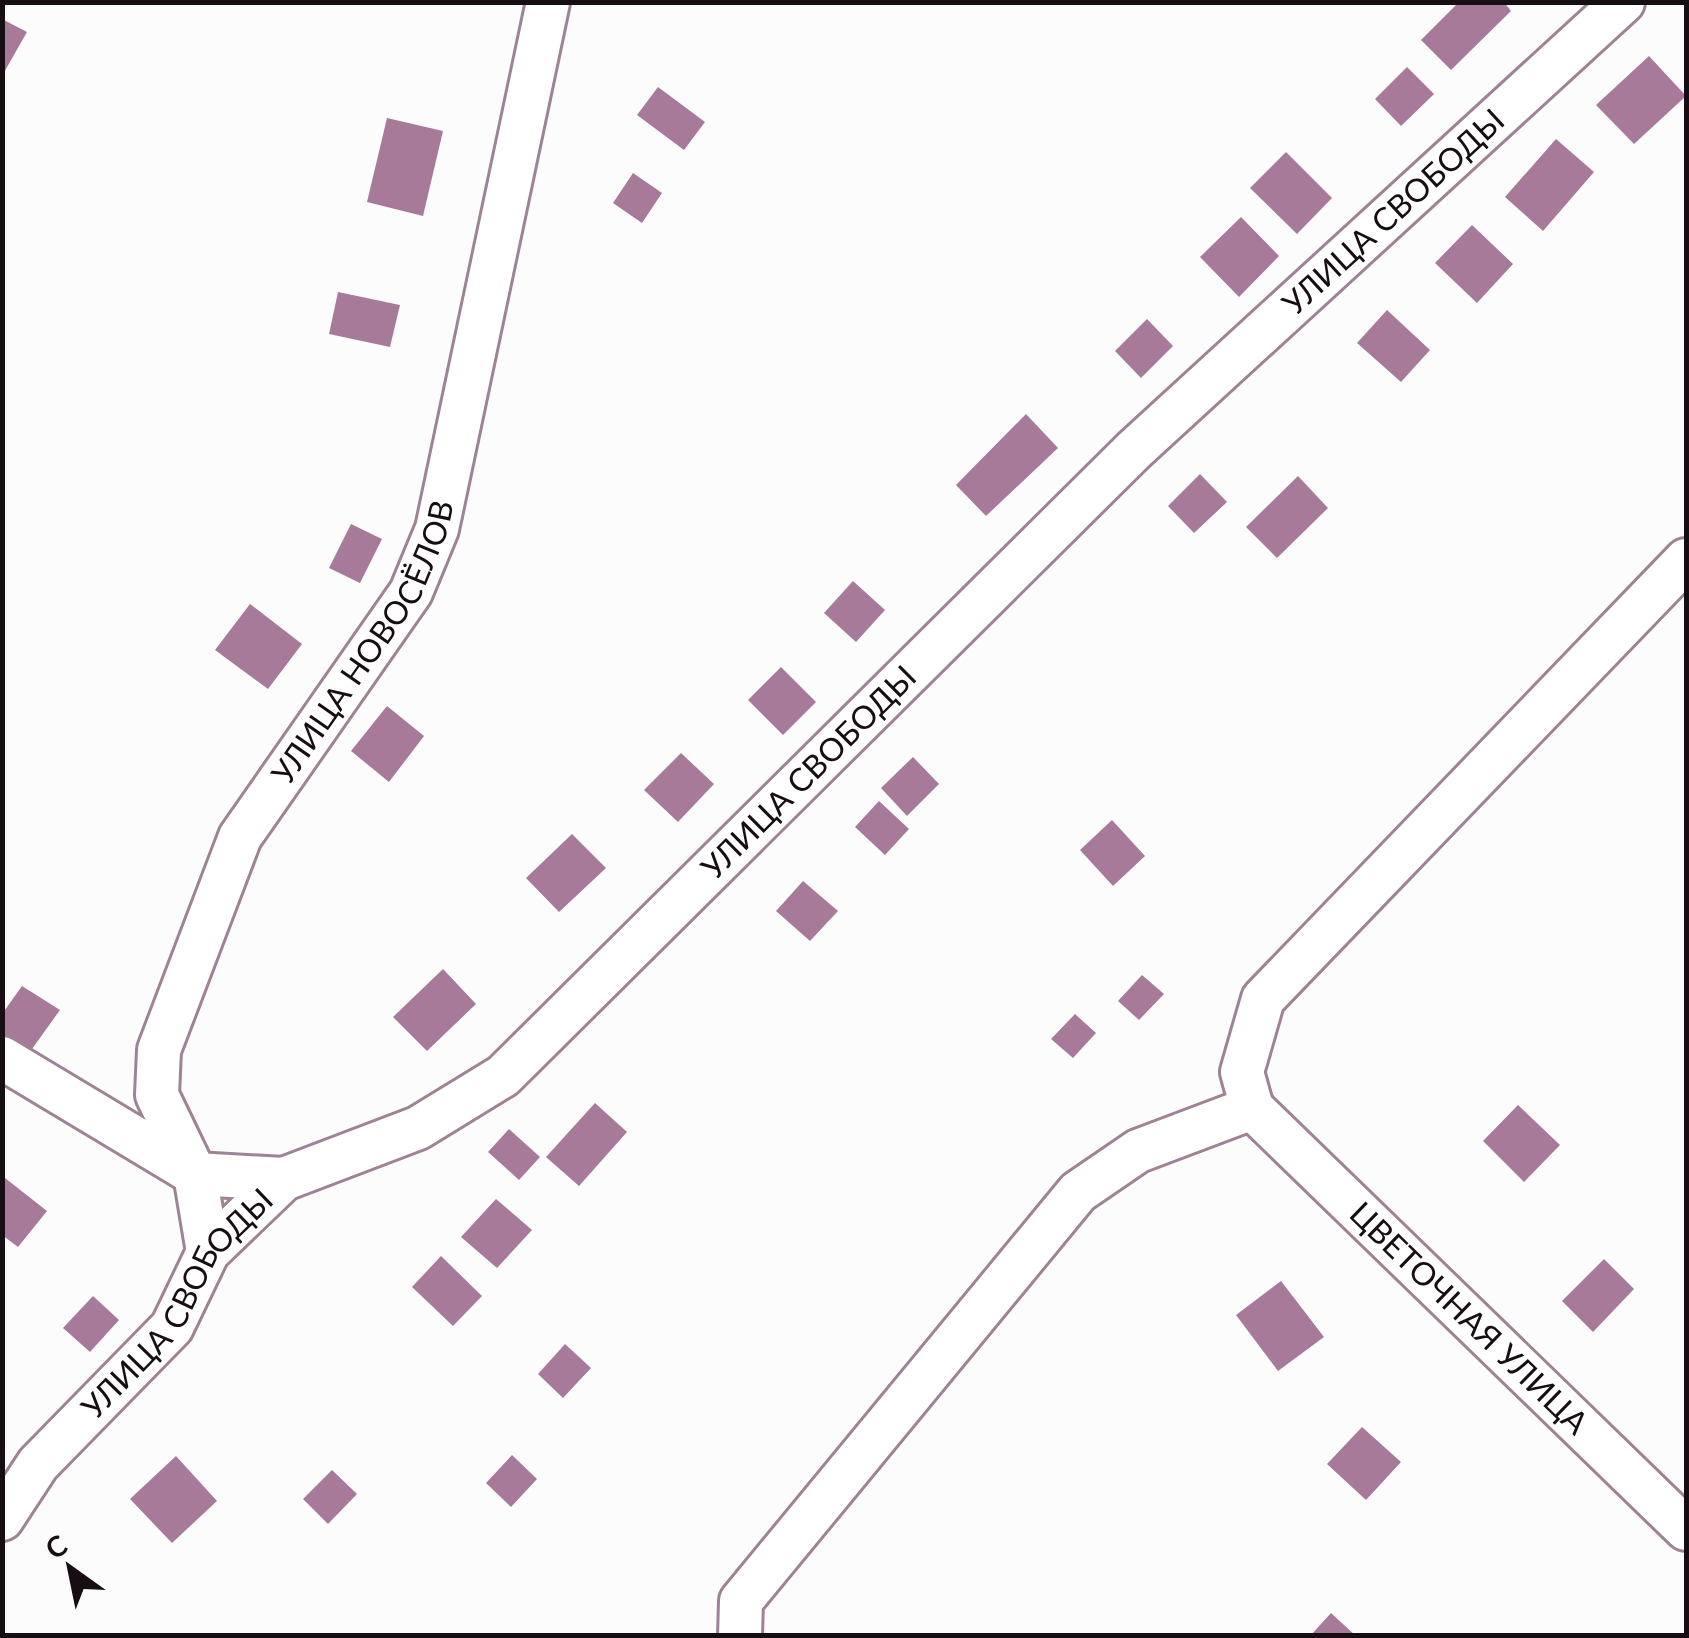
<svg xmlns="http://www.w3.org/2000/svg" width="1689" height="1638" viewBox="0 0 1689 1638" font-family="Lato,sans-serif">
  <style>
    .building { fill: #a87a99 }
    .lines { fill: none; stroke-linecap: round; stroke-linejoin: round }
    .minor-casing { stroke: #9e8394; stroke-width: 48 }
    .minor { stroke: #fff; stroke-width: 42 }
    .labels { text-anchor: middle; stroke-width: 8; stroke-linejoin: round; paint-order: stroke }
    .street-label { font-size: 32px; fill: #170e14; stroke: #fcfcfc }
  </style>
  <rect width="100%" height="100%" fill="#fcfcfc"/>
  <path class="building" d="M1459 2H1504L1511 11 1451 70 1421 40Z
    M2 19 27 32 2 76Z
    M1649 56 1686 96 1634 144 1596 105Z
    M1407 67 1434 94 1401 126 1375 99Z
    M658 87 705 122 684 150 637 115Z
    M387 118 443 131 423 216 367 202Z
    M1556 139 1594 172 1543 231 1505 197Z
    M1286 152 1332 198 1297 234 1250 188Z
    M633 173 662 193 642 223 613 203Z
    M1241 217 1279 256 1239 297 1200 257Z
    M1472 225 1513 264 1477 303 1435 263Z
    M338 292 400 305 390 347 329 334Z
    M1387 310 1430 350 1401 382 1357 343Z
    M1147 319 1173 346 1141 378 1115 351Z
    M1026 414 1058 448 986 516 956 485Z
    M1200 474 1227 502 1194 533 1168 506Z
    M1298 476 1328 508 1277 558 1246 527Z
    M351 524 382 539 360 583 329 568Z
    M853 581 885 610 856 642 824 613Z
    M250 604 302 644 268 689 215 650Z
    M781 667 816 702 783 735 748 700Z
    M387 706 424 736 389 782 351 751Z
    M681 753 714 784 678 822 644 790Z
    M913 757 939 784 907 816 881 788Z
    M879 801 909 829 885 855 855 827Z
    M1112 820 1145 856 1113 886 1080 850Z
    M572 834 606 868 559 912 526 878Z
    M803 881 838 911 810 941 776 911Z
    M443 969 476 1004 427 1051 393 1017Z
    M1142 975 1164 994 1139 1020 1118 1001Z
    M22 986 60 1010 27 1056 2 1040V1014Z
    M1075 1014 1096 1033 1073 1058 1051 1039Z
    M595 1103 627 1132 579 1186 546 1157Z
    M1518 1105 1560 1145 1524 1182 1483 1141Z
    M509 1129 540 1157 519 1180 488 1152Z
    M5 1178 47 1211 18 1247 2 1235Z
    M496 1199 532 1230 497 1268 461 1237Z
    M441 1256 482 1296 453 1326 412 1287Z
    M1604 1259 1634 1289 1593 1332 1562 1301Z
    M1281 1281 1324 1337 1278 1371 1236 1315Z
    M93 1296 119 1320 90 1352 63 1328Z
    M565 1344 591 1368 563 1398 538 1374Z
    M1362 1427 1401 1462 1366 1500 1327 1464Z
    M512 1455 537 1479 511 1507 486 1483Z
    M176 1456 217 1501 172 1543 130 1499Z
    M332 1470 357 1494 328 1524 303 1499Z
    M1331 1613 1356 1636H1310Z"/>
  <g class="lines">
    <defs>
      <g id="minor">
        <path d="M2 1058 195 1174 284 1179"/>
        <path d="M1252 1108 1242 1072 1263 999 1686 560"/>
        <path id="s1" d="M1252 1108 1686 1529"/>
        <path id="s2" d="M208 1252 195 1174 157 1095 159 1050 240 837 411 592 437 529 548 2"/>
        <path id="s3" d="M2 1519 38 1464 172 1327 208 1252 284 1179 418 1128 503 1076 1134 450 1623 2"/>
        <path d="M740 1636 741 1601 1078 1192 1138 1151 1252 1108"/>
      </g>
    </defs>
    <use href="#minor" class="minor-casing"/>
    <use href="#minor" class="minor"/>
  </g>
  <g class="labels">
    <g class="street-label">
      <text dy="11" stroke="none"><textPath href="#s3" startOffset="1930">УЛИЦА СВОБОДЫ</textPath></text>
      <text dy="11" stroke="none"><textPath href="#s2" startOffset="672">УЛИЦА НОВОСЁЛОВ</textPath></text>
      <text dy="11" stroke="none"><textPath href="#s3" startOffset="1120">УЛИЦА СВОБОДЫ</textPath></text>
      <text dy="11" stroke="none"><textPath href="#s3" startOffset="280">УЛИЦА СВОБОДЫ</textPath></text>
      <text dy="11" stroke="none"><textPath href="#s1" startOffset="302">ЦВЕТОЧНАЯ УЛИЦА</textPath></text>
    </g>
  </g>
  <rect width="1689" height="1638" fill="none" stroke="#170e14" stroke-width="10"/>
  <g transform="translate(70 1568) rotate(327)" stroke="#fcfcfc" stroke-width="8" paint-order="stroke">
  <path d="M0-8L18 38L0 25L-18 38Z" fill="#170e14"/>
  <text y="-15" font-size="28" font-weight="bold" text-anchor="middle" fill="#170e14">С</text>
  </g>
</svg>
